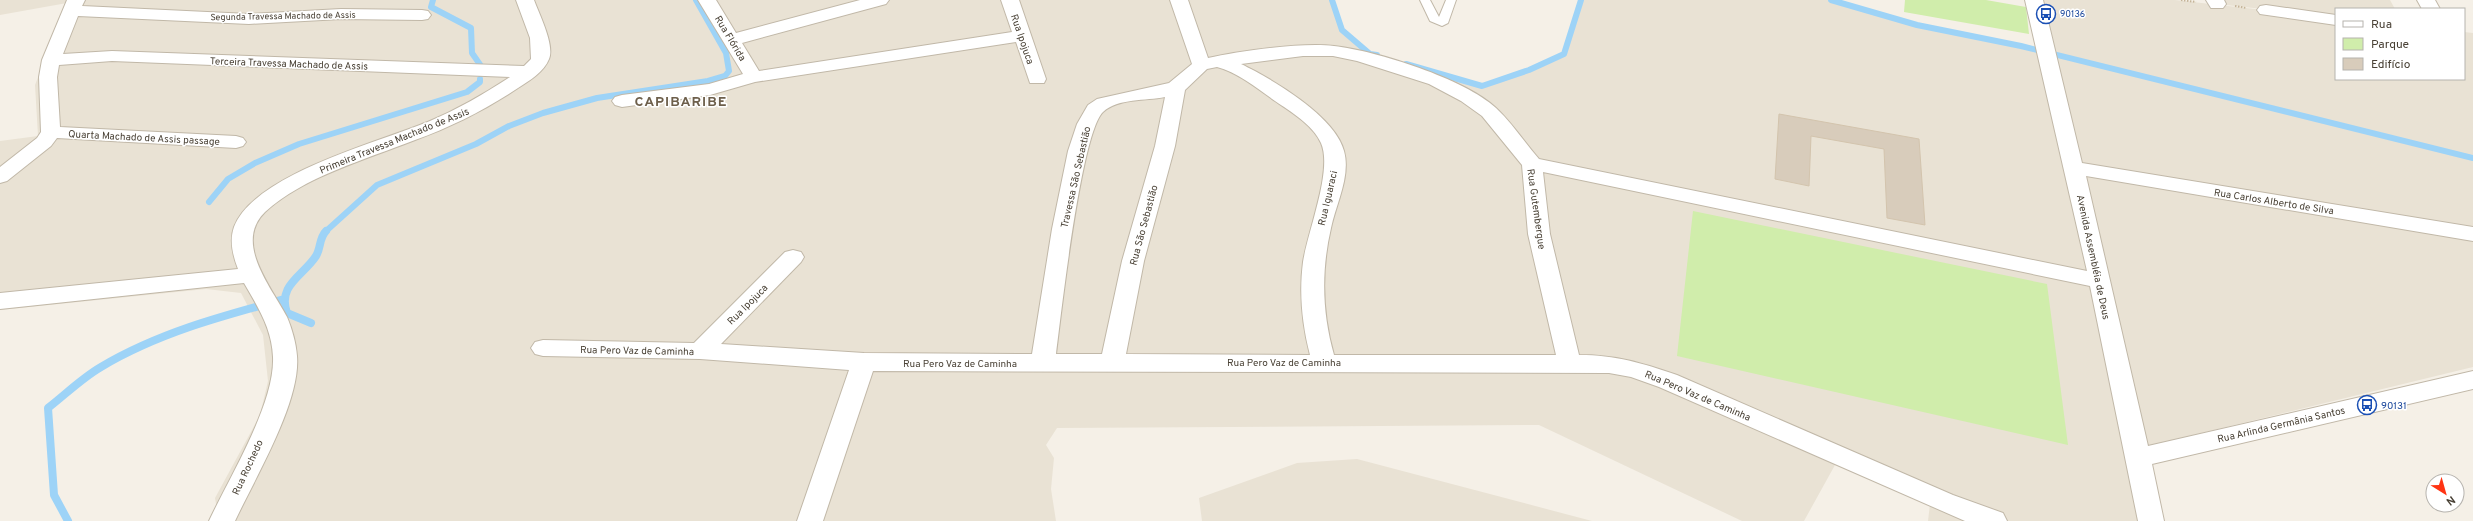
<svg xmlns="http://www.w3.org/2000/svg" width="2473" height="521" viewBox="0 0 2473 521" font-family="Overpass,sans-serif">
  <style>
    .residential { fill: #e9e2d4 }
    .green { fill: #d0edab }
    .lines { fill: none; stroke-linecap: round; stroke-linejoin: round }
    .stream-far1 { stroke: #9dd3f7; stroke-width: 6 }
    .stream { stroke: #9dd3f7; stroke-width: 8 }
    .building { fill: #d8ccbb; stroke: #d3c4ad }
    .service-casing { stroke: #c1b8a8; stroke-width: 2 }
    .minor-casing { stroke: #c1b8a8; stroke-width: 2 }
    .path { stroke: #c5b498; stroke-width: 2; stroke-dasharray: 1.5 1.5; stroke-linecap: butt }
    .service { fill: #fff; fill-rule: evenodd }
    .minor { fill: #fff; fill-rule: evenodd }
    .labels { text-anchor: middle; stroke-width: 3; stroke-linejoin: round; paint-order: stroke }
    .far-transit-label { font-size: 9px; fill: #164399; stroke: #fff; text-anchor: start }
    .far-street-label { font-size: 9px; fill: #494135; stroke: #fff }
    .street-label { font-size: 10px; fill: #494135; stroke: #fff }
    .transit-label { font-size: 10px; fill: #164399; stroke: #fff; text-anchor: start }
    .district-label { font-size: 14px; font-weight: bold; letter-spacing: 1px; fill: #6d5f4b; stroke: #fff }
  </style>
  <rect width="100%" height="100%" fill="#f5f0e7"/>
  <path class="residential" d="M0 0H1332L1342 30 1370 54 1482 86 1529 70 1564 54 1581 0H1831L1917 25 2021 46 2054 56 2041 0H2175L2336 18V79H2464V32L2473 33V367L2144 447 2153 521H1979L1835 465 1804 521H1742L1539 425 1057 428 1046 445 1054 458 1051 489 1056 521H219L215 498 260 415 268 381 263 335 241 293 206 289 0 310V141L38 136 35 85 67 3 0 15Z
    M2224 0H2390L2395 9H2336V17L2226 5Z
    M1357 459 1592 521H1202L1199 498 1297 463Z
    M1930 504 1976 521H1928Z"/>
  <path class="green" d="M1905 0H1986L2026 7 2029 34 1904 12Z
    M1693 211 2047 284 2068 445 1677 356Z"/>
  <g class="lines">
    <path class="stream-far1" d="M433 0 431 7 471 28 472 53 481 66
      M1332 0 1342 30 1370 54 1377 55
      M1831 0 1917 25 2021 46 2473 158
      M1406 64 1482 86 1529 70 1564 54 1581 0
      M209 202 228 179 255 163 299 144 467 92 480 82V79
      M325 232 377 185 476 144 509 126 543 113 597 98 708 81 725 76 729 71 726 53 696 0"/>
    <path class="stream" d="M311 323 287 313C277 285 303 276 316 256 321 248 319 238 326 231
      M68 521 54 495 48 408C66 394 82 378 101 367 158 333 222 316 285 299"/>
  </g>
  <path class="building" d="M1779 114 1919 139 1925 225 1887 218 1884 149 1811 136 1809 186 1775 179Z"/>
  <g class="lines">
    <defs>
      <path id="service" d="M1420 0H1430L1439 17 1446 0H1456L1448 23 1442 26 1430 21Z"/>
      <path id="minor" d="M67 0H85L82 6 249 14 341 9 422 10 428 11 431 15 428 19 422 20 341 19 249 24 78 16 63 54 112 51 524 66 531 59 530 38 516 0H534C539 14 555 45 549 59 544 72 529 81 518 88 485 110 451 127 415 140 367 159 303 177 265 212 233 243 272 288 287 317 292 329 296 343 297 356 301 402 255 478 235 521H209C229 478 275 404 273 357 272 329 258 307 244 283L0 309V293L238 269C233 256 229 241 234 227 254 174 380 142 430 121 458 109 484 94 510 77L112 61 59 65 57 77 60 127 236 136 243 138 246 142 243 146 236 148 57 138 51 146 7 181 0 183V167L37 138 41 132 39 77 42 60Z
        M698 0H716L736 33 860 0H889L886 4 742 43 759 71 1012 32 1001 0H1019L1046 79 1044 83H1030L1016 42 755 82 710 95 622 107 615 105 612 101 615 97 622 95 709 84 743 74Z
        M1170 0H1188L1208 58C1238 51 1303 42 1334 46 1377 51 1465 79 1496 108 1512 123 1525 143 1539 159L2087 271 2025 0H2043L2082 163 2473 227V241L2086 176 2148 446 2473 371V389L2152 464 2164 521H2138L2090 286 1543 172 1550 234 1579 355C1616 355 1642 363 1677 375L1953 495 2003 513 2007 521H1965L1659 387 1631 377 1609 373 873 371 823 521H797L849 370 700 359 543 356 535 354 531 348 535 342 543 340 694 343 785 252 793 250 801 252 804 257 801 262 721 344 864 353 1032 354 1052 229 1068 151 1077 124 1088 105 1097 99 1169 83 1192 64ZM1303 56H1333L1357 61 1429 84 1461 101 1482 116 1522 165 1528 234 1556 355H1334C1322 313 1321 271 1331 228 1336 204 1351 176 1344 151 1335 116 1272 79 1241 64ZM1217 67C1237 72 1258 89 1275 101 1290 111 1313 125 1321 143 1333 170 1308 230 1303 262 1299 293 1302 324 1310 355L1126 354 1144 261 1175 146 1185 90 1207 69ZM1165 97 1155 146 1122 261 1102 354H1056C1061 315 1081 133 1103 112 1118 98 1146 101 1165 97Z
        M2206 0H2224L2226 4 2223 8H2211Z
        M2417 0H2435L2440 9H2422Z
        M2266 5 2336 15V25L2260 14 2257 10 2260 6Z"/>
    </defs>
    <use href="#service" class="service-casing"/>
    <use href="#minor" class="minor-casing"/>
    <path class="path" d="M2181 0 2196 2
      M2235 6 2246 8"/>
    <use href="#service" class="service"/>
    <use href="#minor" class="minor"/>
  </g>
  <defs>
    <symbol id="bus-ring" viewBox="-11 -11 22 22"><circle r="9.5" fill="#fff" stroke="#1a4fb4" stroke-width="1.5"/><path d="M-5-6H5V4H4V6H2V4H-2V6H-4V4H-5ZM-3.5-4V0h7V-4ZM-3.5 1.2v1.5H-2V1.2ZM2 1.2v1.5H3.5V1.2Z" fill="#1a4fb4"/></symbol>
  </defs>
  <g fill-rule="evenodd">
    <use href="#bus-ring" x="2035" y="3" width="22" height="22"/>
    <use href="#bus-ring" x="2356" y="394" width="22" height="22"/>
  </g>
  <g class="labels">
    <g class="far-transit-label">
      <text x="2060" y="17">90136</text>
    </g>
    <g class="far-street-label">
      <text transform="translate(283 16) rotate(-1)" y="3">Segunda Travessa Machado de Assis</text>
    </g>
    <g class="street-label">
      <text transform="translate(731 38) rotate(59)" y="4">Rua Flórida</text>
      <text transform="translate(1023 39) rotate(71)" y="4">Rua Ipojuca</text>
      <text transform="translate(289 63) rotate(2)" y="4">Terceira Travessa Machado de Assis</text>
      <text transform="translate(144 137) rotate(3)" y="4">Quarta Machado de Assis passage</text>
      <text transform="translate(394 140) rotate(-22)" y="4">Primeira Travessa Machado de Assis</text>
      <text transform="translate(1075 177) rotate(-77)" y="4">Travessa São Sebastião</text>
      <text transform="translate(1327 198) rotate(-77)" y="4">Rua Iguaraci</text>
      <text transform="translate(2274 201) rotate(9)" y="4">Rua Carlos Alberto de Silva</text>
      <text transform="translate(1537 209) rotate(82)" y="4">Rua Gutembergue</text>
      <text transform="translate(1143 225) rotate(-75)" y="4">Rua São Sebastião</text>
      <text transform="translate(2094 257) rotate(78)" y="4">Avenida Assembléia de Deus</text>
      <text transform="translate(747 304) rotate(-45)" y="4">Rua Ipojuca</text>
      <text transform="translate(637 350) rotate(1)" y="4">Rua Pero Vaz de Caminha</text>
      <text x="1284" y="366">Rua Pero Vaz de Caminha</text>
      <text x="960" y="367">Rua Pero Vaz de Caminha</text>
      <text transform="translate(1698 395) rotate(23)" y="4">Rua Pero Vaz de Caminha</text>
      <text transform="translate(2281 424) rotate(-13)" y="4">Rua Arlinda Germânia Santos</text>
      <text transform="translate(247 467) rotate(-65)" y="4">Rua Rochedo</text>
    </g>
    <g class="transit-label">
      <text x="2381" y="409">90131</text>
    </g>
    <g class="district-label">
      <text x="681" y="106">CAPIBARIBE</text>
    </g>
  </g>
  <rect x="2335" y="8" width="130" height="72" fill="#ffffff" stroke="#b6b3ae"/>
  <rect x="2343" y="21" width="20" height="6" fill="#ffffff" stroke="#b6b3ae"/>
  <text x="2371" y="28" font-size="12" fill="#494135">Rua</text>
  <rect x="2343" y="38" width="20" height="12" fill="#d0edab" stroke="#b6b3ae"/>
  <text x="2371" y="48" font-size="12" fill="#494135">Parque</text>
  <rect x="2343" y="58" width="20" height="12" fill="#d8ccbb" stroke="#b6b3ae"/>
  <text x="2371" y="68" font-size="12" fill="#494135">Edifício</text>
  <g transform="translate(2445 493) rotate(143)"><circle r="19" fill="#ffffff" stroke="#b6b3ae"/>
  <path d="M0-3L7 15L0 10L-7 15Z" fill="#ff3413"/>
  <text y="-6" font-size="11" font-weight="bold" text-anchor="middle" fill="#494135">N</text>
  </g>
</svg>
